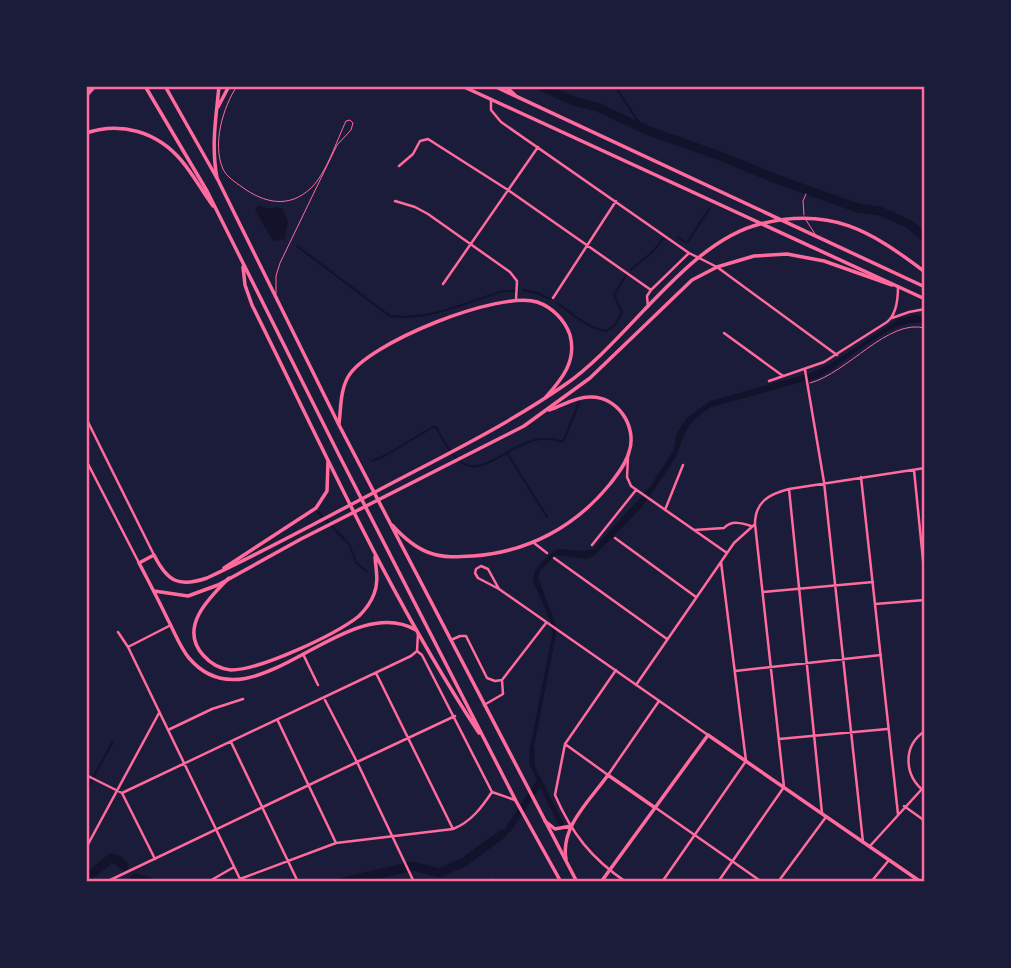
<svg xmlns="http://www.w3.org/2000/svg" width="1011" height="968" viewBox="0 0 1011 968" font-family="'Fira Sans Condensed',sans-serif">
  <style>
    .water { fill: #12122b }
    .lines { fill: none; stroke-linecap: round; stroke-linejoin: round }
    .stream { stroke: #12122b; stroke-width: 2 }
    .river { stroke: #12122b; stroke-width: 9 }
    .service { stroke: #ff6b9d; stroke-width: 1 }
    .minor { stroke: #ff6b9d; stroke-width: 2.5 }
    .tertiary { stroke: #ff6b9d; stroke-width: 2.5 }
    .secondary { stroke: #ff6b9d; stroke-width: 3.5 }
    .primary { stroke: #ff6b9d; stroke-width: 3.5 }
    .trunk { stroke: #ff6b9d; stroke-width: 3.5 }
    .neatline { fill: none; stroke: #ff6b9d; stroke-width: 2.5 }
  </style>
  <rect width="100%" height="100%" fill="#1b1b3a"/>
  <path class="water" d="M258 205 270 209 277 207 283 209 288 222 285 239 273 241 255 210Z
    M915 315 925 318V324C892 314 847 364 817 378L711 407C691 419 686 429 679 449 675 461 655 488 647 500 632 520 611 538 594 556L585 559 556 555 540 571 538 578 555 623 556 634 534 746 535 767 564 824 560 827 540 787 511 831 496 842 494 838 504 830 537 780 530 765 529 753 552 636 551 622 533 581C533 567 547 558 557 549L585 551 593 549 650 487 673 451 677 433 687 418 710 401 811 373 830 364 899 319Z"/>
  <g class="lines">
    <path class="stream" d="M615 86 639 123 643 124 649 131
      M677 237 687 243 709 209
      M297 246 390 316C429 321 465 303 503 291H515
      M631 270C643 258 654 254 662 239H664
      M523 290 537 293 550 299
      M557 303C572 313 588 329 607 331L615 325 622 313 614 295 626 275
      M507 453 547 517
      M372 461 386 455 433 427 437 428C440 437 446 444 451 452 482 496 514 423 563 442L579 403
      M318 512 349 544 356 562 367 572
      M86 791 113 741"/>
    <path class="river" d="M541 86 573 101 597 107 649 131 723 157 776 179 858 208 880 211 909 224 925 237
      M86 876H89L111 858 118 860 124 866
      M135 878 150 882
      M344 882 413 866 439 873 464 862 502 834"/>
    <path class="service" d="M237 86C223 107 212 144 223 169 227 177 235 182 242 187 264 203 289 209 311 188 326 174 337 140 346 121L350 120 353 123 351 130 337 145 280 263 276 276V294
      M804 215 803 201 806 194
      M806 220 815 234
      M810 383C848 373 888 318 925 328"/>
    <path class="minor" d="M491 99V110L501 122 689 253 717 267 837 355
      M399 166 413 154 420 141 428 139 508 190 651 290 647 296 648 307
      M395 201 415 207 428 214 510 272 517 281 516 300
      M443 284 538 147
      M651 290 689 253
      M553 298 616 201
      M892 318 909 312 925 309
      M724 333 783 376
      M805 370 824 482 863 842
      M769 381 824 362 887 322C897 314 898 299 898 287
      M628 458 627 477 631 486 727 553
      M914 470 925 580
      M861 477 898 814
      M789 489 822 813
      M665 510 683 465
      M694 530 724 528C731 520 742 523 751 526
      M615 538 696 597
      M534 543 547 553
      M592 545 636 490
      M554 558 667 639
      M499 589 488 569 481 566 476 569 475 573 478 578 499 589 708 735
      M763 592 873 582
      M875 604 925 600
      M118 632 128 647 240 879 336 843 453 829C471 822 482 807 492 792L422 655 417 651
      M451 640 460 636H466L487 678 495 681 502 680
      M128 647 171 625
      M303 654 318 685
      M616 670 565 744 555 795C572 834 591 858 626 882
      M735 671 881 655
      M376 673 452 827
      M636 685 734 543 754 525
      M325 700 357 762 455 716
      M484 705 503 694 502 680 546 623
      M278 721 336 843
      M168 730 212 709 243 699
      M779 739 887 729
      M231 742 298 882
      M565 744 608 775 659 701
      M86 775 122 793 155 859
      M492 792 515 800
      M122 793 411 656 417 651 418 633
      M904 806 925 821
      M86 848 159 713
      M208 882 234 867
      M484 882 492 880 496 882
      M662 882 746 761 721 562
      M718 882 784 787 755 524C755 502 769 494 789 489L925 468
      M778 882 826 817"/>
    <path class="tertiary" d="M86 418 154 555
      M86 460 139 563
      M925 731C902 746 904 776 925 792
      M656 808 762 882
      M870 846 921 790
      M106 882 357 762 414 882
      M871 882 889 860"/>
    <path class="secondary" d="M154 591 188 596 218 585 301 539 524 426 590 378 692 280 717 267 754 256 787 254 824 261 892 285
      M416 630C344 589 252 732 189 658 180 647 175 633 168 620 159 601 149 582 139 563L154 555C167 581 178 588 207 578 265 551 321 520 377 491 441 457 506 426 566 384 628 341 687 242 760 224 831 206 871 231 925 272
      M545 821 555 829 571 826
      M566 859C560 827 591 799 608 775L654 807
      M601 882 708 735 921 882"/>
    <path class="primary" d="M462 86 925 299
      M494 86 925 287
      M505 86 515 95
      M218 107 229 86
      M217 178C211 146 216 118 219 86"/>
    <path class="trunk" d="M145 86 207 191 339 455 516 801 561 882
      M165 86 218 180 339 425 577 882
      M86 96 95 86
      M86 133C121 121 157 132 181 160 193 174 202 191 213 206
      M243 267 245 285 252 305C324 450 390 598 479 733
      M339 424C341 409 340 391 348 377 367 343 500 290 537 302 552 307 565 320 570 335 577 361 562 379 546 397
      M392 525C403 537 415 548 430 553 444 558 458 557 473 556 528 552 575 527 610 484 617 475 626 464 629 452 638 427 617 395 589 397 575 397 562 406 549 410
      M224 568 316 508 327 491 328 461
      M229 578C210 597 178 627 203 655 210 663 220 669 231 670 260 670 335 635 359 616 365 610 371 602 374 594 379 582 376 570 375 557"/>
  </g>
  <rect width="1011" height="968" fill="none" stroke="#1b1b3a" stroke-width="175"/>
  <rect x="88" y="88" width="835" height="792" class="neatline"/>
</svg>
